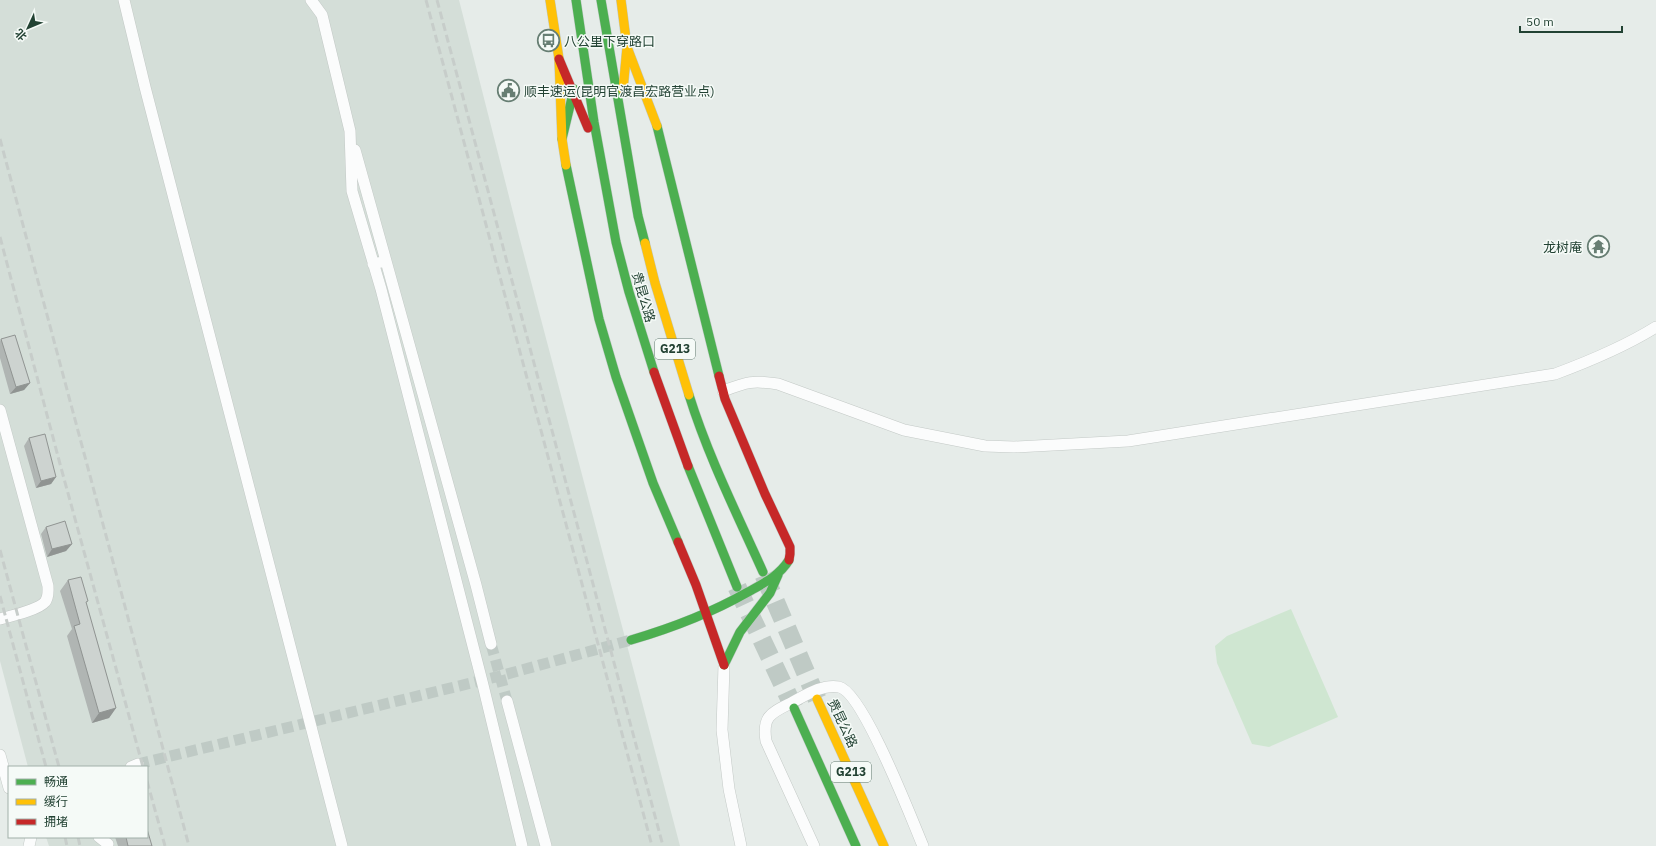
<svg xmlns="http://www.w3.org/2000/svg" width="1656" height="846" viewBox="0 0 1656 846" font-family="'IBM Plex Sans','Noto Sans SC',sans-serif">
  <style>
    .built { fill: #d4ded8 }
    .green { fill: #cfe6d1 }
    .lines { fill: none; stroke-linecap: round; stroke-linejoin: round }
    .street-tunnel { stroke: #bfcac5; stroke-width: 11; stroke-dasharray: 11 5.5; stroke-linecap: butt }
    .highway-tunnel { stroke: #bfcac5; stroke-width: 19; stroke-dasharray: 19 10; stroke-linecap: butt }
    .street-casing { stroke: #c3c9c6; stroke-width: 12 }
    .fast-casing { stroke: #bfc8c4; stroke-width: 10 }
    .slow-casing { stroke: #bfc8c4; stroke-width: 10 }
    .jam-casing { stroke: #bfc8c4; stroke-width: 10 }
    .street { stroke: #fbfcfc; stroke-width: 11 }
    .fast { stroke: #4caf50; stroke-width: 9 }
    .slow { stroke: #ffc107; stroke-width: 9 }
    .jam { stroke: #c62828; stroke-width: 9 }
    .rail { stroke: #c7cdca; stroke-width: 3; stroke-dasharray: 8 4; stroke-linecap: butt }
    .wall { fill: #b0b5b3 }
    .shaded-wall { fill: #909492 }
    .building { fill: #cdd3d0; stroke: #909492 }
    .labels { text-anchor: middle; stroke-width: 3; stroke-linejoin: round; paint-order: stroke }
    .shield { fill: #f5faf7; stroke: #61796e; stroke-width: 1 }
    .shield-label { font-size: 12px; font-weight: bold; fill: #224233 }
    .poi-label { font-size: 13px; fill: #224233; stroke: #f5faf7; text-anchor: start }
    .street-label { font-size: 13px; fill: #224233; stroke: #f5faf7 }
  </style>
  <rect width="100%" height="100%" fill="#e6ece9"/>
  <path class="built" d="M0 0H459L519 236 680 846H49L46 837H147V767H28L0 661Z"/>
  <path class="green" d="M1291 609 1338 717 1269 747 1252 744 1217 663 1215 646 1227 636Z"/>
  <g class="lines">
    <path class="street-tunnel" d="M491 644 507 701
      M138 764 500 676 631 640"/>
    <path class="highway-tunnel" d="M764 575 817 699
      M737 587 794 708"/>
    <defs>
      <path id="street" d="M124 0 145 87 342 846
        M311 0 322 15 350 131 352 191 381 289 483 685 522 846
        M355 150 386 261
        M373 264 386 261 476 585 491 644
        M723 391C747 382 752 380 778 384L904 430 985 446 1014 447 1128 441 1555 374C1590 361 1624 347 1656 327
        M0 410 48 586C48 591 49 597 45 602 38 610 11 616 0 619
        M724 665 722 730 729 789 741 846
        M507 701 546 846
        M0 755 9 788
        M131 767 138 764
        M99 837 108 844
        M29 846 31 837
        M814 846 766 741C762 716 771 713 791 703 806 695 822 684 839 687 863 692 912 820 923 846"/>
      <path id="fast" d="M576 0 594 122 616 242 629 292 654 372
        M601 0 638 216 645 243
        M657 126 719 376
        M562 139 574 89
        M566 165 599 319 616 377 653 483 678 542
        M689 395C708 456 737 514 763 572
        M688 466 737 587
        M631 640C672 628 711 613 748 592 764 583 779 576 789 560
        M724 665 740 632 770 593 778 575
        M794 708 856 846"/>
      <path id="slow" d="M550 0 559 59 562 139 566 165
        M621 0 627 47 657 126
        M623 90 627 47
        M645 243 655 283 689 395
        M817 699 884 846"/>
      <path id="jam" d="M559 59 588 128
        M654 372 688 466
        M719 376 725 399 765 494 790 547V554L789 560
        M678 542 696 585 724 665"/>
    </defs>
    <use href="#street" class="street-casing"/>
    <use href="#fast" class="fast-casing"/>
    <use href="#slow" class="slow-casing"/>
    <use href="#jam" class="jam-casing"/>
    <use href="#street" class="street"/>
    <use href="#fast" class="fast"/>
    <use href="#slow" class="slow"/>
    <use href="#jam" class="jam"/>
    <path class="rail" d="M426 0 652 846
      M437 0 663 846
      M0 139 189 846
      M0 237 60 464 143 767
      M0 550 59 767
      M0 596 46 767
      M147 781 165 846
      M65 837 67 846
      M78 837 80 846"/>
  </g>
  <path class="wall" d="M1 339 30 383 24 390 10 394 0 358V341Z
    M29 438 56 477 51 484 36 488 24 446Z
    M46 527 72 544 66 551 47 557 41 534Z
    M68 580 86 603 116 708 109 718 92 723 67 636 72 629 60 591Z
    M115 837H147L152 846H118Z"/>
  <path class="shaded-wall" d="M30 383 24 390 10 394 16 387Z
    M56 477 51 484 36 488 41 481Z
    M72 544 66 551 47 557 52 549Z
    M116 708 109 718 92 723 99 713Z"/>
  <path class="building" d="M15 335 30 383 16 387 1 339Z
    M45 434 56 477 41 481 29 438Z
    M65 521 72 544 52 549 46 527Z
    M81 577 88 601 86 602 116 708 99 713 74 626 80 624 68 580Z
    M147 829 152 846H128L126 837H147Z"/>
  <defs>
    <symbol id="bus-ring" viewBox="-11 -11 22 22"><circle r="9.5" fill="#f5faf7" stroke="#677e73" stroke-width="1.5"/><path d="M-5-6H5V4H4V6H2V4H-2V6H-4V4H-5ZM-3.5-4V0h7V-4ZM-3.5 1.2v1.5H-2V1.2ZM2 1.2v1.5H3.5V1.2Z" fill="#677e73"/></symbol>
    <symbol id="civic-ring" viewBox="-11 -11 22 22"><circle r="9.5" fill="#f5faf7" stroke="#677e73" stroke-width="1.5"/><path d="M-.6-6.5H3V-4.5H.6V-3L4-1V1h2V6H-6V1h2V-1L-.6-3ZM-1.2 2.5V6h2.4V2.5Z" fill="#677e73"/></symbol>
    <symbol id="temple-ring" viewBox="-11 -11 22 22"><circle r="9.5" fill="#f5faf7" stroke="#677e73" stroke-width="1.5"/><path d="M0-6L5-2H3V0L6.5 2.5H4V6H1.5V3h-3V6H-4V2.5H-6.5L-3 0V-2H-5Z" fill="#677e73"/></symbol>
  </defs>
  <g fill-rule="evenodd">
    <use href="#bus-ring" x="536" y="28" width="25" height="25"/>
    <use href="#civic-ring" x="496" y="78" width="25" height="25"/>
    <use href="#temple-ring" x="1586" y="234" width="25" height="25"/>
  </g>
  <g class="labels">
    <g class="shield">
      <rect x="655" y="339" width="40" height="20" rx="3"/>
      <rect x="831" y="762" width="40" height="20" rx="3"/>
    </g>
    <g class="shield-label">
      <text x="675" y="353">G213</text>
      <text x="851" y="776">G213</text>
    </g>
    <g class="poi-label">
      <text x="564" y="46">八公里下穿路口</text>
      <text x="524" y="96">顺丰速运(昆明官渡昌宏路营业点)</text>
      <text x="1582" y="252" text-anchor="end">龙树庵</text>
    </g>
    <g class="street-label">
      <text transform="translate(644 297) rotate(74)" y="5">贵昆公路</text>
      <text transform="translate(843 723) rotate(65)" y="5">贵昆公路</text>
    </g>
  </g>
  <rect x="8" y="766" width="140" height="72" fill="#f5faf7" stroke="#a1b0a9"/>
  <rect x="16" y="779" width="20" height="6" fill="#4caf50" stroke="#a1b0a9"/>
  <text x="44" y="786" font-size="12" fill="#224233">畅通</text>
  <rect x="16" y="799" width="20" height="6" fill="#ffc107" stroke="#a1b0a9"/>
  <text x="44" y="806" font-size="12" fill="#224233">缓行</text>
  <rect x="16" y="819" width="20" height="6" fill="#c62828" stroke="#a1b0a9"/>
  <text x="44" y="826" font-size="12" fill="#224233">拥堵</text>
  <g transform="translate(28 28) rotate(226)" stroke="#f5faf7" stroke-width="3" paint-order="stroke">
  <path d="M0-3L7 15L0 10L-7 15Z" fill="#224233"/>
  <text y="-6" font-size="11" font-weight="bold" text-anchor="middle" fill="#224233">北</text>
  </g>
  <path d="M1520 26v6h102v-6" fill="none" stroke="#224233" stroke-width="2"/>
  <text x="1526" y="26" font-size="12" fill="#224233" stroke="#f5faf7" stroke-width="3" paint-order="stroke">50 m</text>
</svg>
